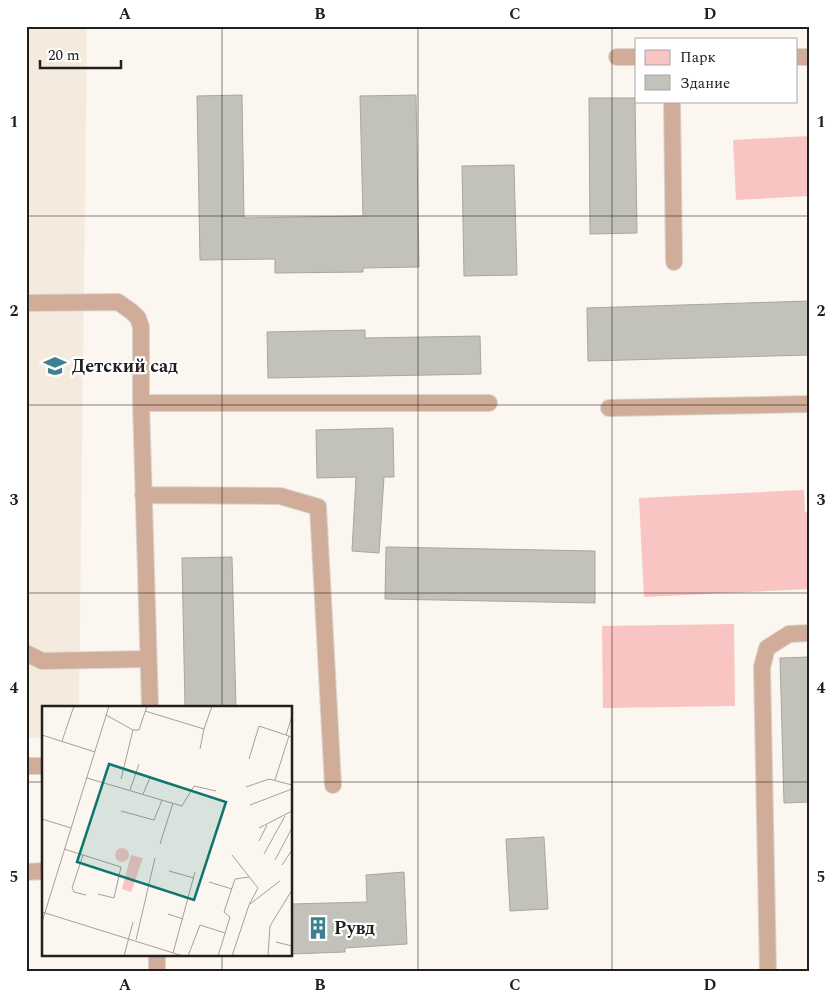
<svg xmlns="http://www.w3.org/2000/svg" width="835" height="998" viewBox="0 0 835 998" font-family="Spectral,serif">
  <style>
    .built { fill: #f4ebde }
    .green { fill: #f8c5c3 }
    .building { fill: #c2c2ba; stroke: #a7a79f }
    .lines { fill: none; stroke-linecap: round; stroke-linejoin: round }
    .service-casing { stroke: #d8d4ce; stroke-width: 18 }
    .service { stroke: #d1ac98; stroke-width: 16 }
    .grid { fill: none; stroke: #22201e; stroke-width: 1; stroke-opacity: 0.55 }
    .labels { text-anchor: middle; stroke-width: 4.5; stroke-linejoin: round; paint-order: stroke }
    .poi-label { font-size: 18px; font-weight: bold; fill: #22201e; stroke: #fff; text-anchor: start }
    .inset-road { fill: none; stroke: #a4a09c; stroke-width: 1 }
    .view { fill: #0f766e; fill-opacity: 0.15; stroke: #0f766e; stroke-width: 2.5 }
    .inset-edge { fill: none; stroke: #22201e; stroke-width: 2.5 }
    .neatline { fill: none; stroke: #22201e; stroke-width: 2 }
    .grid-label { font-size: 16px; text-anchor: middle; font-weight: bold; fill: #22201e }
  </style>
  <rect width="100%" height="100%" fill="#fbf6f0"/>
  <path class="built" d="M26 26H87L79 707H44V738H26Z"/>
  <path class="green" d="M809 136V196L736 200 733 140Z
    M804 490 805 512H809V589L644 597 639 498Z
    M734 624 735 706 603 708 602 626Z"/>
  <path class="building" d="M242 95 244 218 363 216 360 96 416 95 419 267 363 268V272L275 273V259L200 260 197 96Z
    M589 98H635L637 233 590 234Z
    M514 165 517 275 464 276 462 166Z
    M809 301V355L588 361 587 308Z
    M365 330V338L480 336 481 374 268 378 267 332Z
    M393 428 394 477H384L379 553 352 551 356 477 317 478 316 430Z
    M386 547 595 551V603L385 599Z
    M232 557 236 707H185L182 558Z
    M809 657V802L784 803 780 658Z
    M544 837 548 909 510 911 506 839Z
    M404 872 407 944 345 948V952L291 954V904L367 902 366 875Z"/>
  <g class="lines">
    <defs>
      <path id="service" d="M617 57H636
        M796 57H809
        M672 101 674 262
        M26 303 118 302 132 312 138 318 141 327V403L150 707
        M141 403H489
        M609 408 809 404
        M143 495 280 496 318 507 333 785
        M26 653 42 661 148 659
        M26 766H44
        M26 872 44 871
        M157 954V972
        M768 972 762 667 767 648 789 634 809 633"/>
    </defs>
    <use href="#service" class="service-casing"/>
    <use href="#service" class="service"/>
  </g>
  <path class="grid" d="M222 26V707M418 26V972M612 26V972M26 216H809M26 405H809M26 593H809M26 782H44M291 782H809M222 954V972"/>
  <defs>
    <symbol id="school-bare" viewBox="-9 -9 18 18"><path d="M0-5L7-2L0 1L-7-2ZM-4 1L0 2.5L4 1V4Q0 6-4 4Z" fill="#3d8190" stroke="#fff" stroke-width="2.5" paint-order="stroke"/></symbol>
    <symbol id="building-bare" viewBox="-9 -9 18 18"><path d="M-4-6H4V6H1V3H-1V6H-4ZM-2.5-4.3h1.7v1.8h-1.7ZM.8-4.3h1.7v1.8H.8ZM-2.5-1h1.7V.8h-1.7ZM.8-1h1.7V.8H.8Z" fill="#3d8190" stroke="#fff" stroke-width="2.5" paint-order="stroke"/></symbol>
  </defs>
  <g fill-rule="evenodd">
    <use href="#school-bare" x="39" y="350" width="32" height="32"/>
    <use href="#building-bare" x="302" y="912" width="32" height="32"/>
  </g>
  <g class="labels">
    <g class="poi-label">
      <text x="72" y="372">Детский сад</text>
      <text x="334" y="934">Рувд</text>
    </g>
  </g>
  <g transform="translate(42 706)">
    <rect width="250" height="250" fill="#fbf6f0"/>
    <path d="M73 149a7 7 0 1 1 14 0a7 7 0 1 1-14 0ZM89 149 101 152 89 186 80 183Z" fill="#f8c5c3"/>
    <path class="inset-road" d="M103 5 162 23 170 0M64 9 91 24H97L105 0M0 29 53 46M244 29 250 10M20 35 32 0M158 43 162 23M207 53 217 20 250 31M45 72 140 100 152 80 174 85M79 73 91 24M233 74 247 30M204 81 227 73 250 79M88 84 97 58M101 88 108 72 126 78M208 99 250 83M79 105 112 114 120 94M0 113 29 122M217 122 250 105M217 135 225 119M118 138 131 97M22 143 79 161 72 192 56 188M222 148 243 110M41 149 30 182 32 186 44 189M190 149 216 182 207 199 190 250M233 154 250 122M240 159 250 144M127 165 152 172M167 176 190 183M208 198 238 175M0 206 141 250M126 208 141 213M0 216 67 0M94 234 113 152M234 236 250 240M131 247 153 166M82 250 91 216M146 250 158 219 183 227M176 250 188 211 182 206 193 173 207 171M226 250 228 220 250 184"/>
    <path class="view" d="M67 58 184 96 152 194 35 156Z"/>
    <rect width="250" height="250" class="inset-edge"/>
  </g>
  <rect width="835" height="998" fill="none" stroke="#ffffff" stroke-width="55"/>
  <rect x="635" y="38" width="162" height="65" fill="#ffffff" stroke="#a7a6a5"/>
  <rect x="645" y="50" width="25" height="15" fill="#f8c5c3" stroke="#a7a6a5"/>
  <text x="680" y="62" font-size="15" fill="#22201e">Парк</text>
  <rect x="645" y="75" width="25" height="15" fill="#c2c2ba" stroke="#a7a6a5"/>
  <text x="680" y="88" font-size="15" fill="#22201e">Здание</text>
  <path d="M40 60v8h81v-8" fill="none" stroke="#22201e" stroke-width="2.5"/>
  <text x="48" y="60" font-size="15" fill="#22201e" stroke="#ffffff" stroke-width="4" paint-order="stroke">20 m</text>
  <rect x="28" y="28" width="780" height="942" class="neatline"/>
  <g class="grid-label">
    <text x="125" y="19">A</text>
    <text x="320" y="19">B</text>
    <text x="515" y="19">C</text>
    <text x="710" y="19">D</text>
    <text x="14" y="127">1</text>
    <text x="821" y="127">1</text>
    <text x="14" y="316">2</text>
    <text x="821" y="316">2</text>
    <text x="14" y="505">3</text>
    <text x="821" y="505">3</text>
    <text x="14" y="693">4</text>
    <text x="821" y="693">4</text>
    <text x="14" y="882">5</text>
    <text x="821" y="882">5</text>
    <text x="125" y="990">A</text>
    <text x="320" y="990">B</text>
    <text x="515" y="990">C</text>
    <text x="710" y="990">D</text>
  </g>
</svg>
